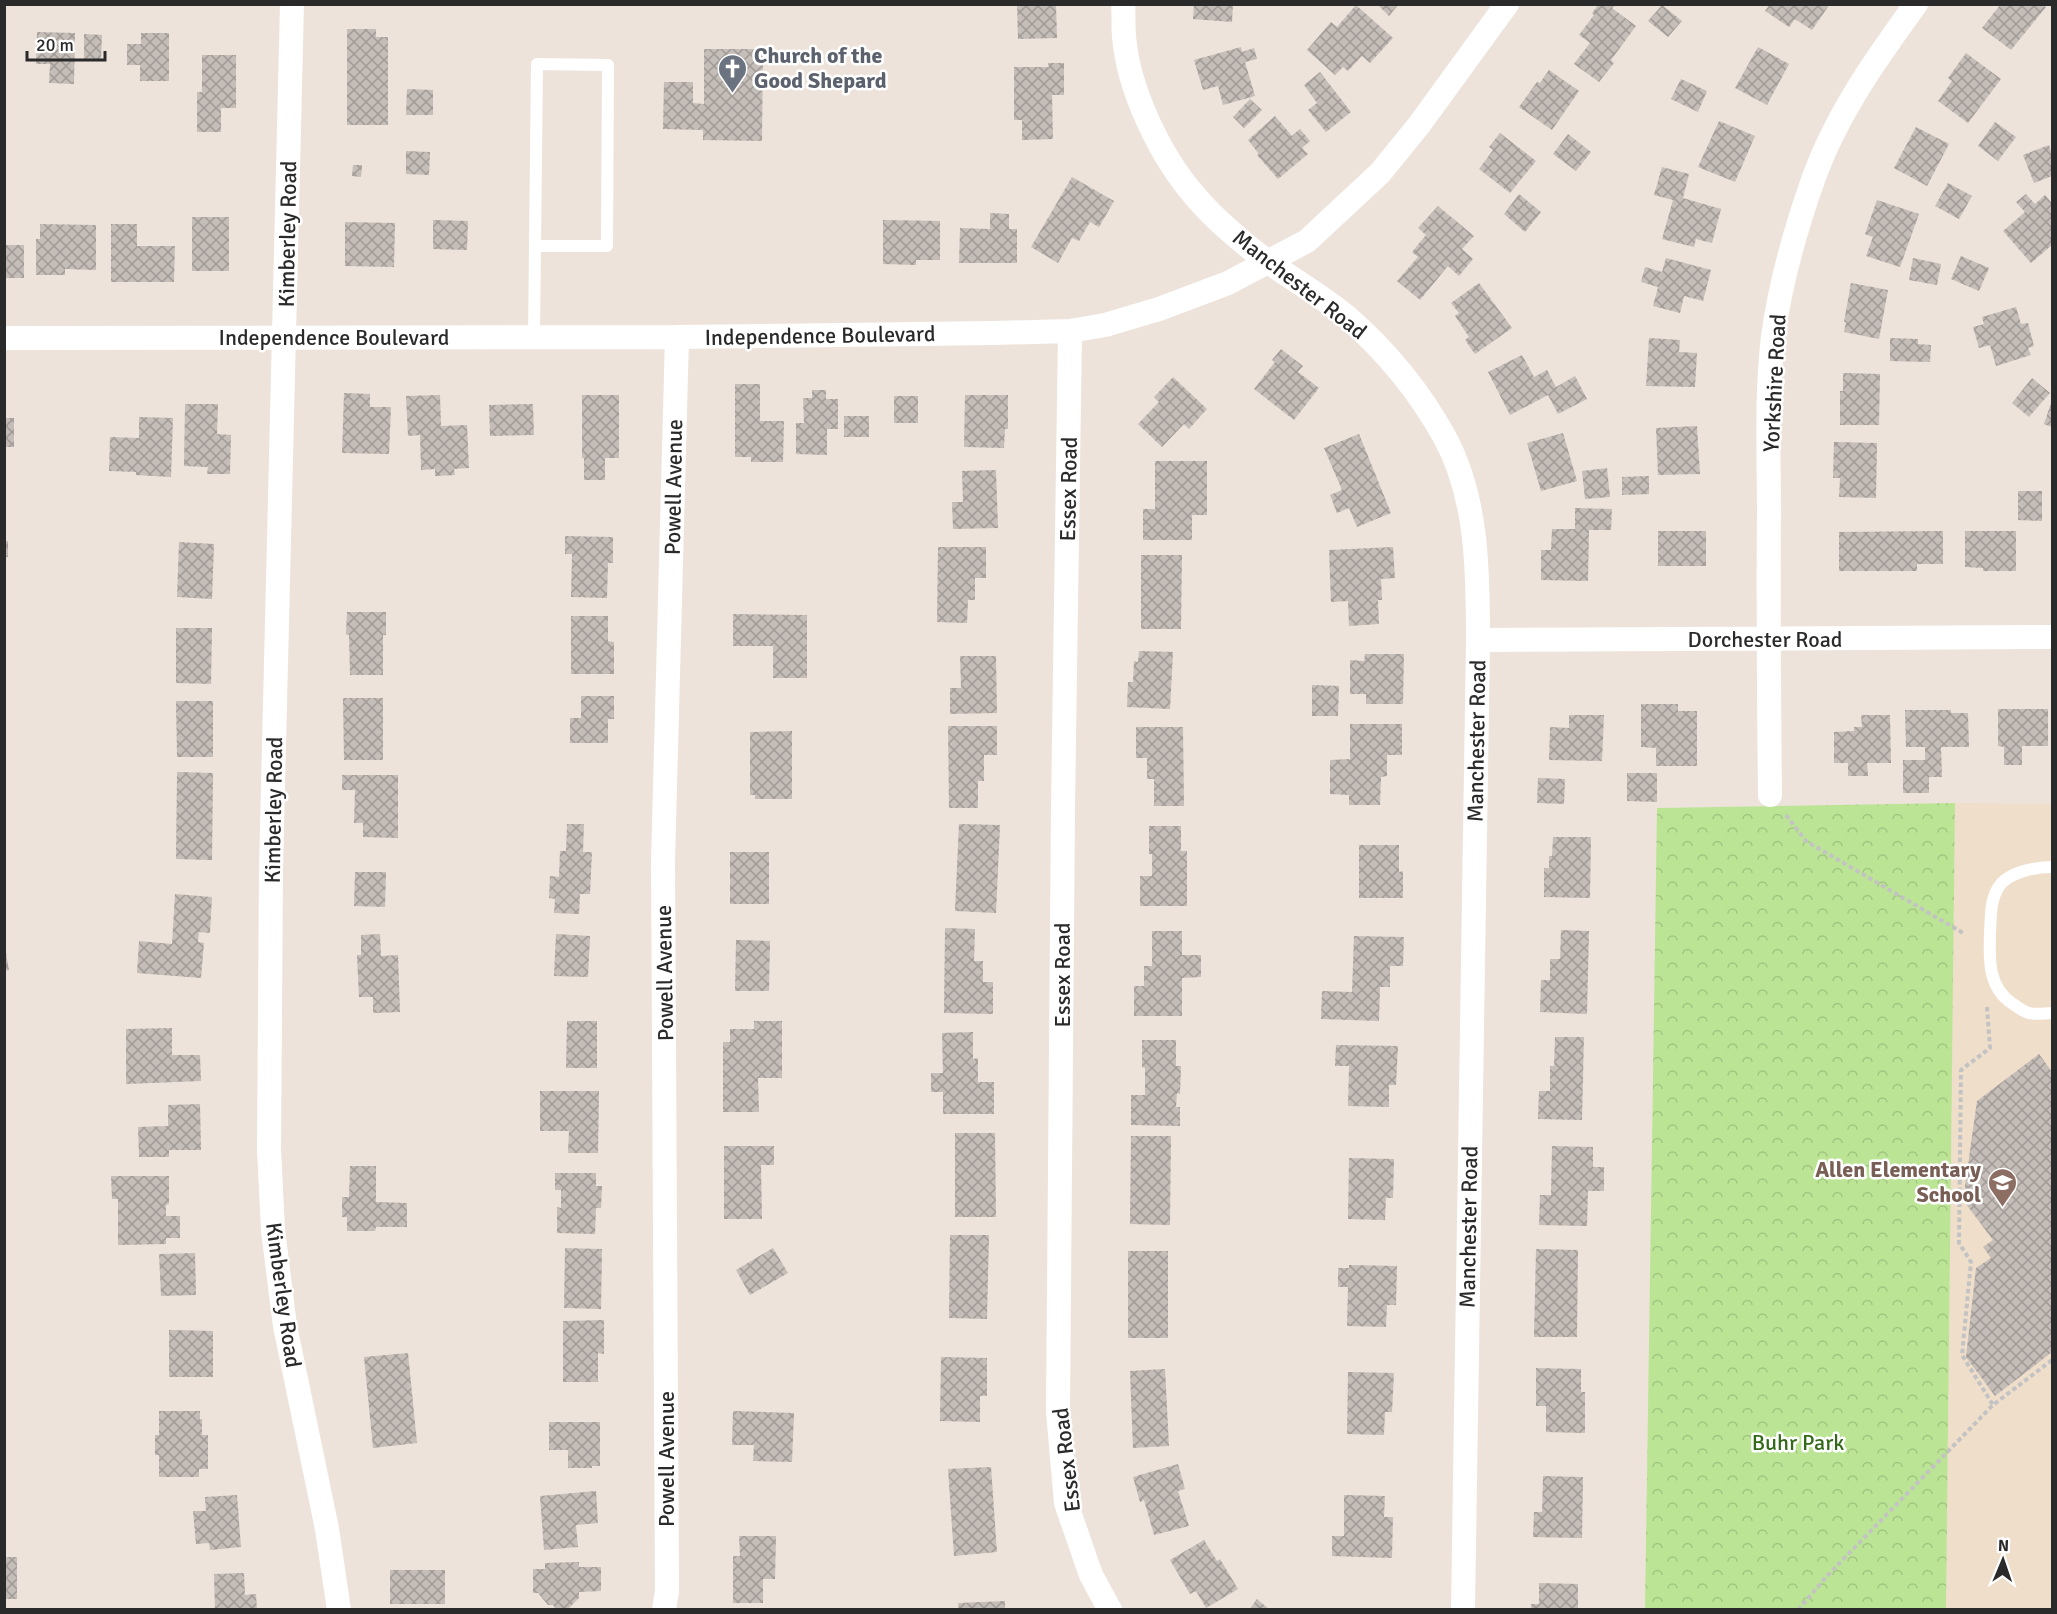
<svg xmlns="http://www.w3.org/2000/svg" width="2057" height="1614" viewBox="0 0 2057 1614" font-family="Signika,sans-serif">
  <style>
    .education { fill: #efdeca }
    .park { fill: url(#park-crowns) }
    .building { fill: url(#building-cross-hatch) }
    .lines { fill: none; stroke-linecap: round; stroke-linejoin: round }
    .path { stroke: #c3c3c3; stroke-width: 4; stroke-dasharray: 4.5 3; stroke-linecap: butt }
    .lane { stroke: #fff; stroke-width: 12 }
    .street { stroke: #fff; stroke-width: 24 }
    .labels { text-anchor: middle; stroke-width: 5; stroke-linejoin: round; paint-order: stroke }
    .worship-label { font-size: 22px; font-weight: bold; fill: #5b616d; stroke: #fff; text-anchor: start }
    .street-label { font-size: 22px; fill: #2a2a2a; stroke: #fff }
    .education-label { font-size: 22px; font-weight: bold; fill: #785e54; stroke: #fff; text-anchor: end }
    .park-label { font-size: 22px; fill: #336a17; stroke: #fff }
  </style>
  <defs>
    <pattern id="park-crowns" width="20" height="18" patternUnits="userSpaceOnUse" patternTransform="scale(1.5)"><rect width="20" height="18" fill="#bbe595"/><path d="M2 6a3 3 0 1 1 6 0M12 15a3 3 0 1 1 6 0" fill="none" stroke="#a1c581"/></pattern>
    <pattern id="building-cross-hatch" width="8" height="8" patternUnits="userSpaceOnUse" patternTransform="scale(1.5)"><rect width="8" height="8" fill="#c5bdb8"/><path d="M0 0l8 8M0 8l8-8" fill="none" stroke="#a09a96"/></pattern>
  </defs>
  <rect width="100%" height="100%" fill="#ede3db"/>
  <path class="education" d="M1955 803 2052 804V1609L1946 1610Z"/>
  <path class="park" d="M1955 803 1946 1609 1645 1610 1657 808Z"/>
  <path class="building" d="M1017 4H1056L1057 38 1018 39Z
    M1194 4H1233L1232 22 1193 19Z
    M1377 4H1399L1389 16Z
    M1599 4H1612L1614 6 1612 8 1636 26 1611 60 1614 63 1599 82 1574 64 1590 43 1579 35 1594 15 1592 13Z
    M1770 4H1830L1812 30 1795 19 1789 27 1765 11Z
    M1356 5 1393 38 1370 63 1362 56 1348 71 1343 67 1335 75 1307 50 1331 22 1337 27Z
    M1662 5 1682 21 1668 37 1648 21Z
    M2000 5H2042L2046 7 2011 50 1982 28Z
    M347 29H376V37H388V125H347Z
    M37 32 75 33 74 84 49 83 50 64H36Z
    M141 33H169V81H140V65H127V44H141Z
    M84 34 102 35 101 60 84 59Z
    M1241 47 1242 52 1254 48 1257 59 1245 62 1255 96 1223 105 1218 86 1203 90 1194 60Z
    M1758 47 1789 64 1767 105 1735 88Z
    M704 49H763L762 141 703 140V130L663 129 664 82H693V103L704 104Z
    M1966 53 2001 79 1968 123 1938 101 1952 81 1948 78Z
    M202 55H236V108H221V132H197V92H202Z
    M1048 63H1064V95H1052L1053 139 1022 140V120H1014V67H1049Z
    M1549 70 1579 91 1552 130 1519 107 1537 82 1540 83Z
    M1320 72 1351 112 1326 132 1308 110 1317 103 1304 85Z
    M1681 79 1707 91 1698 112 1671 99Z
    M407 89 433 90V115H406Z
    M1250 99 1262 110 1244 128 1233 117Z
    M1275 116 1292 136 1300 129 1310 141 1302 148 1308 154 1278 179 1257 155 1259 154 1248 140Z
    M1719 121 1755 136 1735 182 1698 167Z
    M1995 122 2016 137 1998 161 1978 146Z
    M1916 127 1949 144 1927 186 1894 168Z
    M1500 133 1536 161 1510 193 1479 169 1493 150 1489 147Z
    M1568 134 1591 152 1576 171 1553 154Z
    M2049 145 2052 155V176L2034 183 2023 155Z
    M406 151 430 152 429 175 406 174Z
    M353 165H362L361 177 352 176Z
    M1662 167 1689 174 1683 198 1721 209 1712 243 1696 239 1694 247 1662 239 1673 200 1654 195Z
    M1072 177 1114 201 1099 227 1090 222 1079 241 1072 238 1058 263 1031 247Z
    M1948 183 1972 196 1959 219 1935 206Z
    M1519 194 1541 212 1525 232 1504 214Z
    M2026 194 2035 204 2045 195 2052 203V245L2031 263 2003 231 2025 212 2016 202Z
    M1877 200 1919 214 1900 267 1866 256 1873 237 1865 234Z
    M1438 206 1474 236 1462 249 1473 259 1459 276 1448 266 1420 300 1397 281 1418 257 1412 252 1426 235 1418 228Z
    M990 213 1009 214V229H1017V263H959L960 228 990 229Z
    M192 217H229V271H192Z
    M433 220 468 221 467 250 433 249Z
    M883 220 940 221V260H916V265L883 264Z
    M345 222 395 223 394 267 345 266Z
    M40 224 96 225V270L65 269V275H36V239H40Z
    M111 224H137V246H175L174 282H111Z
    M4 245H24V278H4Z
    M1961 256 1989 268 1979 291 1951 279Z
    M1666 258 1711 270 1703 301 1684 296 1680 313 1653 306 1658 287 1641 282 1645 267 1662 272Z
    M1913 258 1941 264 1937 285 1909 280Z
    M1479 283 1512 328 1475 354 1465 340 1469 337 1455 316 1459 313 1451 303Z
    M1851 283 1888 290 1879 339 1844 332 1846 322H1844Z
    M2016 307 2021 324 2028 323 2034 346 2028 348 2031 355 1996 366 1990 345 1979 348 1973 327 1984 324 1982 317Z
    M1649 338 1680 340 1679 352 1697 353 1695 387 1646 386Z
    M1890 338 1918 339V344L1931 345 1930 362 1890 361Z
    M1281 349 1303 366 1298 372 1319 388 1294 420 1254 389 1275 362 1272 360Z
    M1522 355 1534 377 1547 370 1556 387 1575 376 1587 399 1558 414 1548 395 1510 415 1488 372Z
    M1843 373 1880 374 1879 425H1840V391H1843Z
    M1173 377 1207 409 1189 429 1184 424 1162 447 1138 424 1159 402 1154 397Z
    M2032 378 2050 393 2029 417 2012 403Z
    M735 384H760V421H784L783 462H751V457H735Z
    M812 390H826V399H838V429H827V455L796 454V423H804L803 398H812Z
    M344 393 370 394V407H391L389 454 342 453Z
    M440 395 441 426 467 425 469 468 454 469 455 475 435 476V469L421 470 420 435 408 436 406 396Z
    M582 395H619V458H605V480H584V458H582Z
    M965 395H1008V429H1005L1004 448 964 447Z
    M894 396H918V423H894Z
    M2052 400V427L2044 424Z
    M185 404H218L217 434 231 435 230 474H207L208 467 184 466Z
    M533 404 534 435 490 436 489 405Z
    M844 416H869V437H844Z
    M139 417 173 418 171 477 136 475V472L109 471 110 437 139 438Z
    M4 418H14V447H4Z
    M1697 426 1700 474 1658 475 1656 428Z
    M1563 433 1577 481 1541 491 1527 443Z
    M1359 434 1391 513 1357 527 1349 508 1337 513 1330 495 1342 490 1324 448Z
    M1834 442 1877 443 1876 498 1839 497 1840 478H1833Z
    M1155 461H1207V515H1192V540H1143V509H1155Z
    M1607 468 1610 497 1585 499 1582 471Z
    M996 470 998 528 953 529 952 502H963L962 471Z
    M1649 476V494L1622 495V477Z
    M2018 491H2042V521L2018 520Z
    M1575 508 1612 509 1611 530H1589L1588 581 1541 580V550H1551L1552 529H1575Z
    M1658 531H1706V566H1658Z
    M1943 531V564H1917V571H1839V532Z
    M1965 531H2016V571H1983V568L1965 567Z
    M565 536 613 537V563H608L607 598 571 597 572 554H565Z
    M4 541H8V557H4Z
    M179 542 214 544 212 599 177 597Z
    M938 547H986V578H975V600H968L967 623 937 622Z
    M1393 547 1395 578 1381 579 1382 600H1378L1379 624 1349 626 1348 601 1331 602 1329 550Z
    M1141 555H1182L1181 629H1141Z
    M347 612H386V635H383V675H350L349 635 346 634Z
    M733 614 807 615V678H773V646H733Z
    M571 616H608V641L614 642V674H571Z
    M176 628H212L211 684 176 683Z
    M1139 651 1173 652 1170 709 1127 707 1128 682H1133L1134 661 1138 662Z
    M1365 654H1404L1403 704H1366V694H1350V660L1364 661Z
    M960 656H996L997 713 950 714V688H961Z
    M1312 685 1339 686 1338 716H1312Z
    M581 696H614V719H608V743H570V718H581Z
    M343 698H383V760H344Z
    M176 701H213V757H177Z
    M1641 704H1678V711H1697V766H1656V748L1641 747Z
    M1998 709H2048V746H2022V765H2004V747L1998 746Z
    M1905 710H1951V713H1968L1969 747H1941L1942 777H1929V793H1903V760H1925V747H1906Z
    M1569 715H1604L1602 761 1549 760 1550 727 1569 728Z
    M1861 715H1890L1891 763H1867L1868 776H1848V763H1834V732L1854 731V727H1862Z
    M1350 724H1402V755H1387V776L1381 777 1380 805H1349V795L1330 794V760L1350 759Z
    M948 726H997V755H984V781H978V808H949Z
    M1136 727H1183L1184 806H1154V779H1147V758H1136Z
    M792 731V799H755V795H750V732Z
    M177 772 213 773 212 860 176 859Z
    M1627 773H1657V802L1627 801Z
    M342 775H398V838L363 837V823H354L355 790H342Z
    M1538 778 1565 779 1564 804 1537 803Z
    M567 824H584L583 852H592L590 894H580L579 914 554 913 555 899 549 898 550 876 559 877 560 851H566Z
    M959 824 1000 825 996 913 955 911Z
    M1149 826H1181V851H1187V906H1140V876H1152V854H1149Z
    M1553 837H1591L1590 898 1544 897V868H1549V856H1552Z
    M1359 845H1399V872L1403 871V898H1359Z
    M730 852H769V904H730Z
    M355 872H386L385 907 354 906Z
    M175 894 212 897 210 933 199 932 198 942 204 943 201 978 137 973 139 941 172 944Z
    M945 928 975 929 974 961H983V982H993V1014L944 1013Z
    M1561 930 1589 931 1587 1014 1540 1012 1541 980H1550V959H1560Z
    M1152 931H1182V955H1201V977L1182 978V1016H1134V986H1144V966H1152Z
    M380 934 381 956 398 955 400 1012 373 1013V997H359L357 955H361V935Z
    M556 934 590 936 588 977 554 976Z
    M1354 936 1404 937 1403 966H1390V987H1380L1379 1021 1321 1019 1322 991 1352 992Z
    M736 940 770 941 769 991H735Z
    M4 941 9 970 4 971Z
    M567 1021H597V1068H566Z
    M754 1021H782V1078H758L759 1112H723V1042H730V1029H754Z
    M172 1028V1055H200L201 1081 126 1084V1029Z
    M973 1032V1059L978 1058V1082H994V1114H943V1092H931V1073H943L942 1033Z
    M1555 1037H1584L1582 1120 1538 1119 1539 1091H1550V1066H1554Z
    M1142 1040H1176V1066H1181L1180 1094 1177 1093 1176 1107H1180V1126L1131 1125V1095H1145V1068L1142 1067Z
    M1336 1045 1398 1046 1396 1085H1389V1107L1348 1106 1349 1066H1335Z
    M2039 1054 2052 1072V1352L1995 1396 1966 1357 1976 1268 1991 1258 1983 1247 1993 1240 1963 1200 1977 1101Z
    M540 1091H599L598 1153H568L569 1131H540Z
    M200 1104 201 1150H169V1157H139L138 1127 168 1126V1105Z
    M955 1133H995L996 1217H955Z
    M1131 1136H1171L1170 1225 1130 1224Z
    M724 1146H774V1165H761L762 1219H724Z
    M1552 1146 1593 1147V1167H1604V1191H1588L1587 1226 1539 1225 1540 1195H1551Z
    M1349 1158 1394 1159 1393 1198H1386L1385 1220 1348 1219Z
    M350 1166H376V1202L407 1203V1227H376L375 1231H347V1217H342V1197H349Z
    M555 1173H596V1186H602L601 1208H596L595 1234 557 1233V1207L561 1208V1190H555Z
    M111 1176H169V1204L166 1205V1216H180V1238H166V1244L118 1245V1199H112Z
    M950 1235H989L987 1319 949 1318Z
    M565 1248 602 1249 601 1309 564 1308Z
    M773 1248 788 1273 750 1295 736 1270Z
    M1536 1249 1578 1250 1577 1337H1534Z
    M1128 1251H1168V1338H1128Z
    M195 1253 196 1295 161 1296 159 1254Z
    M1349 1265 1397 1266 1396 1305H1387L1386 1327 1347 1326 1348 1287H1338V1268H1349Z
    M604 1320V1354L598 1353V1382H563V1321Z
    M169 1330 213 1331V1377H169Z
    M408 1353 417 1443 373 1448 364 1357Z
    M941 1357 987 1358V1396H980V1422L940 1421Z
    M1536 1368 1581 1369V1392H1585V1433L1546 1432V1406H1536Z
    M1165 1369 1169 1446 1133 1448 1130 1371Z
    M1348 1372 1394 1373 1392 1412H1385L1384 1435 1347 1434Z
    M159 1411H200V1420L202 1419V1435H208V1469H199V1477H159V1455H155V1435H159Z
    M733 1411 794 1413 792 1462 753 1461 754 1445H732Z
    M549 1422H600V1466H592V1468H568V1450H549Z
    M1178 1464 1185 1489 1178 1491 1189 1526 1154 1535 1144 1500 1140 1502 1133 1477Z
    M991 1467 997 1552 954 1556 948 1469Z
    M1543 1476 1583 1477 1582 1538 1533 1537 1534 1512H1542Z
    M596 1491 598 1523 576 1525 578 1547 544 1550 540 1496Z
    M237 1495 241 1547 210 1550 209 1543 196 1544 193 1511H206L205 1497Z
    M1344 1495 1385 1496 1384 1517H1393L1392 1558 1332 1556V1536H1344Z
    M739 1536H776L775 1579H763V1603H733V1556H740Z
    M1204 1540 1217 1561 1220 1559 1238 1589 1206 1608 1196 1591 1190 1594 1170 1560Z
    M4 1557H17V1599H4Z
    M579 1562V1567H601V1591L579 1592V1598L569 1608H555L553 1605H548L538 1593H533V1569H545V1563Z
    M390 1570H445V1604H390Z
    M244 1573 245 1595 256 1594 257 1610H215L214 1574Z
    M1539 1583 1578 1584V1610H1531V1604H1539Z
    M1257 1599 1270 1610H1249Z
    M1005 1601V1610H959L958 1603Z"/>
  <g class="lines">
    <path class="path" d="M1786 815 1806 841 1963 933
      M1987 1007 1990 1048 1961 1070 1959 1243 1971 1262 1962 1355 1993 1405
      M1798 1610 1826 1577 1993 1405 2052 1360"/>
    <path class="lane" d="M534 337 537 64 608 65 607 246H535
      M2052 867C2036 867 2007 872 1998 888 1990 901 1991 918 1990 933 1989 960 1988 988 2013 1004 2018 1007 2024 1012 2029 1013 2036 1015 2045 1013 2052 1013"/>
    <path class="street" d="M292 4 271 869 269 1149 273 1230 285 1326 327 1529 339 1610
      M1123 4C1124 15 1123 26 1124 36 1128 89 1160 156 1195 196 1209 213 1227 229 1244 243 1276 271 1315 290 1347 317 1386 351 1419 391 1444 436 1478 497 1478 573 1478 640L1463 1610
      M1070 331 1063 808 1058 1412 1066 1503 1091 1575 1110 1610
      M4 338 677 337 994 333 1070 331 1105 325 1159 309 1228 283 1307 241 1380 173 1419 125 1507 4
      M1478 640 2052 637
      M1770 795C1769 701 1768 608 1769 514 1769 456 1766 395 1773 337 1780 284 1795 231 1813 180 1836 115 1876 59 1916 4
      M664 1610 667 1591 663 862 677 337"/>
  </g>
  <defs>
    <symbol id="church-pin" viewBox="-11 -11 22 30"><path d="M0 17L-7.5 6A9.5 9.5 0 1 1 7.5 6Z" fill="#6b7280" stroke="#fff"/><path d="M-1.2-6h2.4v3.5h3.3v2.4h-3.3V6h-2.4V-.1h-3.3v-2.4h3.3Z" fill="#fff"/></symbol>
    <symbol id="school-pin" viewBox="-11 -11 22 30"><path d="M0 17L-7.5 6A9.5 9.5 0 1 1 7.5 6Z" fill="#8d6e63" stroke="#fff"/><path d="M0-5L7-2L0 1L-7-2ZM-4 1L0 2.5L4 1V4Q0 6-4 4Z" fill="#fff"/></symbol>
  </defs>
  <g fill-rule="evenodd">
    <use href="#church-pin" x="716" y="52" width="33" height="45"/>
    <use href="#school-pin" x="1986" y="1166" width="33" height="45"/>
  </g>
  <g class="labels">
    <g class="worship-label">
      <text x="754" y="63">Church of the<tspan x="754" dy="25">Good Shepard</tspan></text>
    </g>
    <g class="street-label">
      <text transform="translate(287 234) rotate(-89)" y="8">Kimberley Road</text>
      <text transform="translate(1300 284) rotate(38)" y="8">Manchester Road</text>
      <text transform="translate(820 335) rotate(-1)" y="8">Independence Boulevard</text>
      <text x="334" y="345">Independence Boulevard</text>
      <text transform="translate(1774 383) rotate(-87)" y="8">Yorkshire Road</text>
      <text transform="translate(673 487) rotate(-89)" y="8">Powell Avenue</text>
      <text transform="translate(1068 489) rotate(-89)" y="8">Essex Road</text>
      <text x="1765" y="647">Dorchester Road</text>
      <text transform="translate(1476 741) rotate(-89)" y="8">Manchester Road</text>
      <text transform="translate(273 810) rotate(-89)" y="8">Kimberley Road</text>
      <text transform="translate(664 973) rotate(-91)" y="8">Powell Avenue</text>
      <text transform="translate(1062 975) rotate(-90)" y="8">Essex Road</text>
      <text transform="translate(1468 1227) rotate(-89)" y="8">Manchester Road</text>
      <text transform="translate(284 1295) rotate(82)" y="8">Kimberley Road</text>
      <text transform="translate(666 1459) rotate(-90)" y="8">Powell Avenue</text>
      <text transform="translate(1066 1460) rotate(-97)" y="8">Essex Road</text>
    </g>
    <g class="education-label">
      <text x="1981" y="1177">Allen Elementary<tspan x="1981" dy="25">School</tspan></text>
    </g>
    <g class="park-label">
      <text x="1798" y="1450">Buhr Park</text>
    </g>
  </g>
  <rect width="2057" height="1614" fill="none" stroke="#2a2a2a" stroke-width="12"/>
  <g transform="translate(2003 1560) rotate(2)" stroke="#ffffff" stroke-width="4.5" paint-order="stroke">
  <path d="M0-4.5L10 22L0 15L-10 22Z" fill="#2a2a2a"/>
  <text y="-9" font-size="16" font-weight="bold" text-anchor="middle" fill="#2a2a2a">N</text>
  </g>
  <path d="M27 51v9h78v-9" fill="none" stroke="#2a2a2a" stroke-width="3"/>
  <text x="36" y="51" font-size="18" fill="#2a2a2a" stroke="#ffffff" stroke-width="4.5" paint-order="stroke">20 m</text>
</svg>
